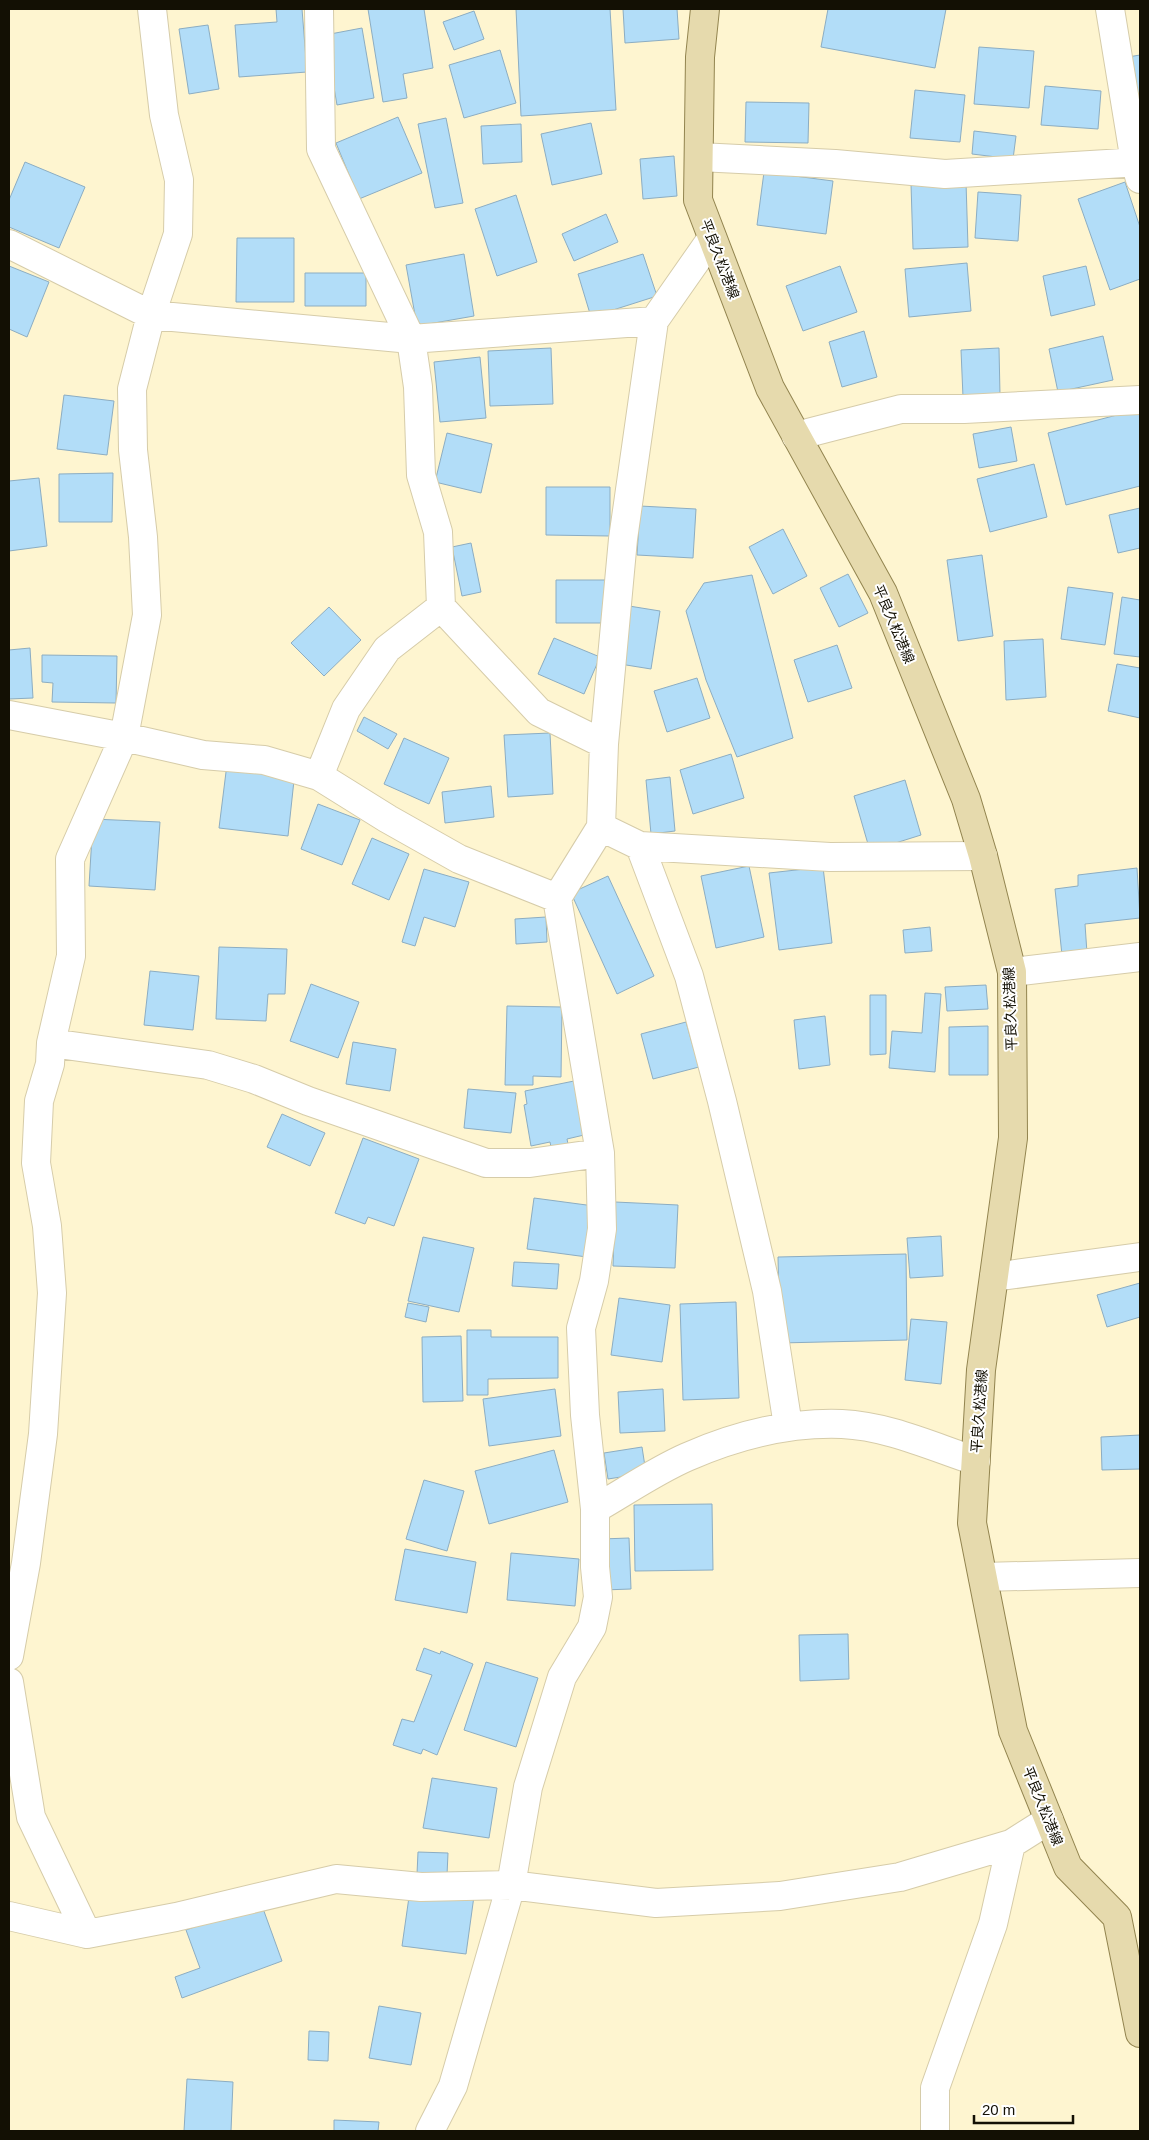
<svg xmlns="http://www.w3.org/2000/svg" width="1149" height="2140" viewBox="0 0 1149 2140" font-family="Arial,'Noto Sans JP',sans-serif">
  <style>
    .building { fill: #b2ddf8; stroke: #8cadc2 }
    .lines { fill: none; stroke-linecap: round; stroke-linejoin: round }
    .minor-casing { stroke: #d6cca9; stroke-width: 30 }
    .major-casing { stroke: #92844f; stroke-width: 30 }
    .minor { stroke: #fff; stroke-width: 28 }
    .major { stroke: #e6daad; stroke-width: 28 }
    .labels { text-anchor: middle; stroke-width: 4; stroke-linejoin: round; paint-order: stroke }
    .street-label { font-size: 14px; fill: #131004; stroke: #fff }
  </style>
  <rect width="100%" height="100%" fill="#fef5d0"/>
  <path class="building" d="M276 9H302L307 72 239 77 235 25 277 22Z
    M368 9H424L433 68 403 74 407 98 383 102Z
    M516 9H610L616 110 521 116Z
    M623 9H677L679 39 625 43Z
    M828 9H946L935 68 821 47Z
    M474 11 484 39 454 50 443 22Z
    M208 25 219 89 189 94 179 29Z
    M362 28 374 98 337 105 325 35Z
    M979 47 1034 51 1029 108 974 104Z
    M500 50 516 103 464 118 449 65Z
    M1140 55V119L1128 57Z
    M1045 86 1101 91 1098 129 1041 125Z
    M915 90 965 95 960 142 910 138Z
    M746 102 809 103 808 143 745 142Z
    M398 117 422 173 359 199 336 143Z
    M446 118 463 203 435 208 418 124Z
    M591 123 602 174 552 185 541 134Z
    M521 124 522 162 483 164 481 126Z
    M974 131 1016 136 1013 159 972 154Z
    M674 156 677 196 643 199 640 159Z
    M25 162 85 187 59 248 9 227V200Z
    M764 172 833 181 826 234 757 225Z
    M966 182 968 247 913 249 911 184Z
    M1125 182 1140 227V279L1110 290 1078 199Z
    M978 192 1021 195 1018 241 975 238Z
    M516 195 537 262 497 276 475 209Z
    M606 214 618 242 574 261 562 234Z
    M237 238H294V302H236Z
    M464 254 474 316 417 326 406 265Z
    M643 254 657 296 591 317 578 274Z
    M967 263 971 311 909 317 905 269Z
    M9 266 49 282 27 337 9 329Z
    M840 266 857 312 803 331 786 286Z
    M1086 266 1095 305 1051 316 1043 276Z
    M305 273H366V306H305Z
    M864 331 877 377 842 387 829 342Z
    M1103 336 1113 380 1058 392 1049 349Z
    M551 348 553 404 490 406 488 351Z
    M999 348 1000 395 963 397 961 350Z
    M480 357 486 418 440 422 434 362Z
    M64 395 114 401 107 455 57 449Z
    M1140 409V486L1066 505 1048 433Z
    M1011 427 1017 461 979 468 973 434Z
    M447 433 492 444 481 493 435 482Z
    M1034 464 1047 517 990 532 977 479Z
    M113 473 112 522H59V474Z
    M39 478 47 546 9 551V481Z
    M546 487H610V536L546 535Z
    M640 506 696 509 693 558 637 555Z
    M1140 508V548L1118 553 1109 515Z
    M783 529 807 576 773 594 749 547Z
    M471 543 481 592 462 596 452 547Z
    M982 555 993 636 958 641 947 560Z
    M848 574 868 613 839 627 820 588Z
    M752 575 793 738 737 757 706 680 686 611 704 583Z
    M556 580H607L606 623H556Z
    M1068 587 1113 593 1105 645 1061 639Z
    M1122 597 1140 600V657L1114 654Z
    M629 606 660 611 651 669 620 664Z
    M329 607 361 640 324 676 291 643Z
    M554 638 600 657 584 694 538 674Z
    M1043 639 1046 697 1006 700 1004 641Z
    M837 645 852 688 808 702 794 660Z
    M30 648 33 698 9 699V650Z
    M42 655 117 656 116 703 52 702 53 683 42 682Z
    M1117 664 1140 668V718L1108 711Z
    M697 678 710 718 667 732 654 691Z
    M364 717 397 734 388 749 357 731Z
    M550 733 553 794 508 797 504 735Z
    M404 738 449 758 429 804 384 784Z
    M731 754 744 798 693 814 680 770Z
    M227 764 295 771 288 836 219 828Z
    M670 777 675 831 651 834 646 780Z
    M905 780 921 835 870 851 854 796Z
    M491 786 494 817 445 823 442 792Z
    M318 804 360 820 342 865 301 849Z
    M93 819 160 822 155 890 89 886Z
    M372 838 409 854 389 900 352 884Z
    M749 866 764 937 716 948 701 876Z
    M823 867 832 943 779 950 769 873Z
    M1137 868 1140 918 1085 924 1087 953 1062 955 1055 889 1078 886V875Z
    M424 869 469 882 455 927 424 917 415 946 402 942Z
    M608 876 654 976 617 994 571 893Z
    M546 917 547 942 516 944 515 919Z
    M930 927 932 951 905 953 903 930Z
    M219 947 287 949 285 994H268L266 1021 216 1019Z
    M150 971 199 976 193 1030 144 1025Z
    M311 984 359 1002 338 1058 290 1041Z
    M986 985 988 1009 947 1011 945 987Z
    M925 993 941 994 935 1072 889 1068 892 1031 922 1033Z
    M870 995H886V1054L870 1055Z
    M507 1006 562 1007 561 1077 533 1076V1085H505Z
    M825 1016 830 1065 799 1069 794 1020Z
    M686 1022 699 1067 653 1079 641 1034Z
    M988 1026V1075H949V1027Z
    M353 1042 396 1049 390 1091 346 1084Z
    M574 1081 584 1135 567 1139 569 1149 552 1152 550 1142 531 1146 524 1105 527 1104 525 1091Z
    M468 1089 516 1093 511 1133 464 1128Z
    M282 1114 325 1133 310 1166 267 1147Z
    M363 1138 419 1159 394 1226 368 1217 365 1224 335 1213Z
    M534 1198 594 1206 587 1257 527 1249Z
    M615 1202 678 1205 675 1268 613 1266Z
    M941 1236 943 1276 910 1278 907 1238Z
    M423 1237 474 1248 459 1312 408 1301Z
    M906 1254 907 1340 780 1343 778 1257Z
    M514 1262 559 1264 557 1289 512 1286Z
    M1140 1283V1317L1107 1327 1097 1295Z
    M619 1298 670 1305 662 1362 611 1355Z
    M736 1302 739 1398 683 1400 680 1304Z
    M408 1303 429 1307 426 1322 405 1317Z
    M911 1319 947 1322 941 1384 905 1380Z
    M467 1330H491V1337H558V1378L488 1379V1395H467Z
    M461 1336 463 1401 423 1402 422 1337Z
    M555 1389 561 1436 489 1446 483 1399Z
    M663 1389 665 1431 620 1433 618 1392Z
    M1140 1435V1469L1102 1470 1101 1437Z
    M642 1447 646 1473 608 1479 604 1453Z
    M554 1450 568 1502 489 1524 475 1471Z
    M424 1480 464 1491 447 1551 406 1539Z
    M712 1504 713 1570 635 1571 634 1505Z
    M629 1538 631 1589 603 1590 601 1539Z
    M405 1549 476 1562 467 1613 395 1600Z
    M511 1553 579 1559 575 1606 507 1600Z
    M848 1634 849 1679 800 1681 799 1635Z
    M424 1648 440 1654 441 1651 473 1664 437 1755 423 1749 421 1754 393 1745 402 1719 414 1722 432 1675 416 1670Z
    M486 1662 538 1678 516 1747 464 1730Z
    M432 1778 497 1788 489 1838 423 1828Z
    M418 1852 448 1853 447 1875 417 1874Z
    M410 1890 474 1896 466 1954 402 1946Z
    M261 1903 282 1961 182 1998 175 1977 200 1968 186 1930Z
    M379 2006 421 2013 411 2065 369 2058Z
    M309 2031 329 2032 328 2061 308 2060Z
    M187 2079 233 2082 231 2131H184Z
    M334 2120 379 2122 378 2131H334Z"/>
  <g class="lines">
    <defs>
      <path id="minor" d="M319 9 321 149 411 339 418 387 421 475 438 532 441 607 539 712 604 744
        M1110 9 1135 162 1140 179
        M699 157 835 164 945 174 1140 162
        M9 244 151 315 411 339 654 321
        M796 436 901 409H964L1140 400
        M9 715 124 737 203 755 264 760 319 776 388 819 459 859 557 898
        M319 776 346 709 387 649 441 607
        M601 827 640 846 830 857 983 856
        M640 846 689 976 722 1101 767 1291 788 1426
        M1012 972 1140 957
        M51 1043 208 1065 254 1079 308 1101 486 1163H530L600 1153
        M994 1277 1140 1257
        M595 1509C625 1492 655 1471 687 1457 735 1436 790 1422 842 1424 888 1426 933 1447 976 1461
        M983 1577 1140 1573
        M9 1656 26 1563 43 1434 52 1293 47 1226 36 1163 39 1101 50 1064 51 1043 71 956 70 859 124 737 147 615 143 537 133 450 132 389 151 315 178 234 179 180 164 115 152 9
        M9 1682 31 1817 87 1934
        M9 1916 87 1934 176 1917 336 1879 421 1887 511 1885 656 1903 780 1896 900 1877 1011 1844 1049 1820
        M430 2131 453 2086 511 1885 528 1787 562 1677 592 1627 598 1597 595 1567V1509L585 1415 581 1328 594 1281 602 1229 600 1153 557 898 601 827 604 744 623 539 654 321 712 238
        M935 2131V2088L993 1924 1011 1844"/>
      <path id="major" d="M705 9 700 57 698 200 770 388 883 593 966 799 983 856 1012 972 1013 1138 981 1370 972 1523 1013 1731 1068 1867 1117 1917 1140 2033"/>
    </defs>
    <use href="#minor" class="minor-casing"/>
    <use href="#major" class="major-casing"/>
    <use href="#minor" class="minor"/>
    <use href="#major" class="major"/>
  </g>
  <g class="labels">
    <g class="street-label">
      <text transform="translate(720 259) rotate(69)" y="5">平良久松港線</text>
      <text transform="translate(894 624) rotate(67)" y="5">平良久松港線</text>
      <text transform="translate(1010 1009) rotate(-92)" y="5">平良久松港線</text>
      <text transform="translate(979 1411) rotate(-86)" y="5">平良久松港線</text>
      <text transform="translate(1043 1806) rotate(68)" y="5">平良久松港線</text>
    </g>
  </g>
  <rect width="1149" height="2140" fill="none" stroke="#131004" stroke-width="20"/>
  <path d="M974 2115v8h99v-8" fill="none" stroke="#131004" stroke-width="2.5"/>
  <text x="982" y="2115" font-size="15" fill="#131004" stroke="#ffffff" stroke-width="4" paint-order="stroke">20 m</text>
</svg>
